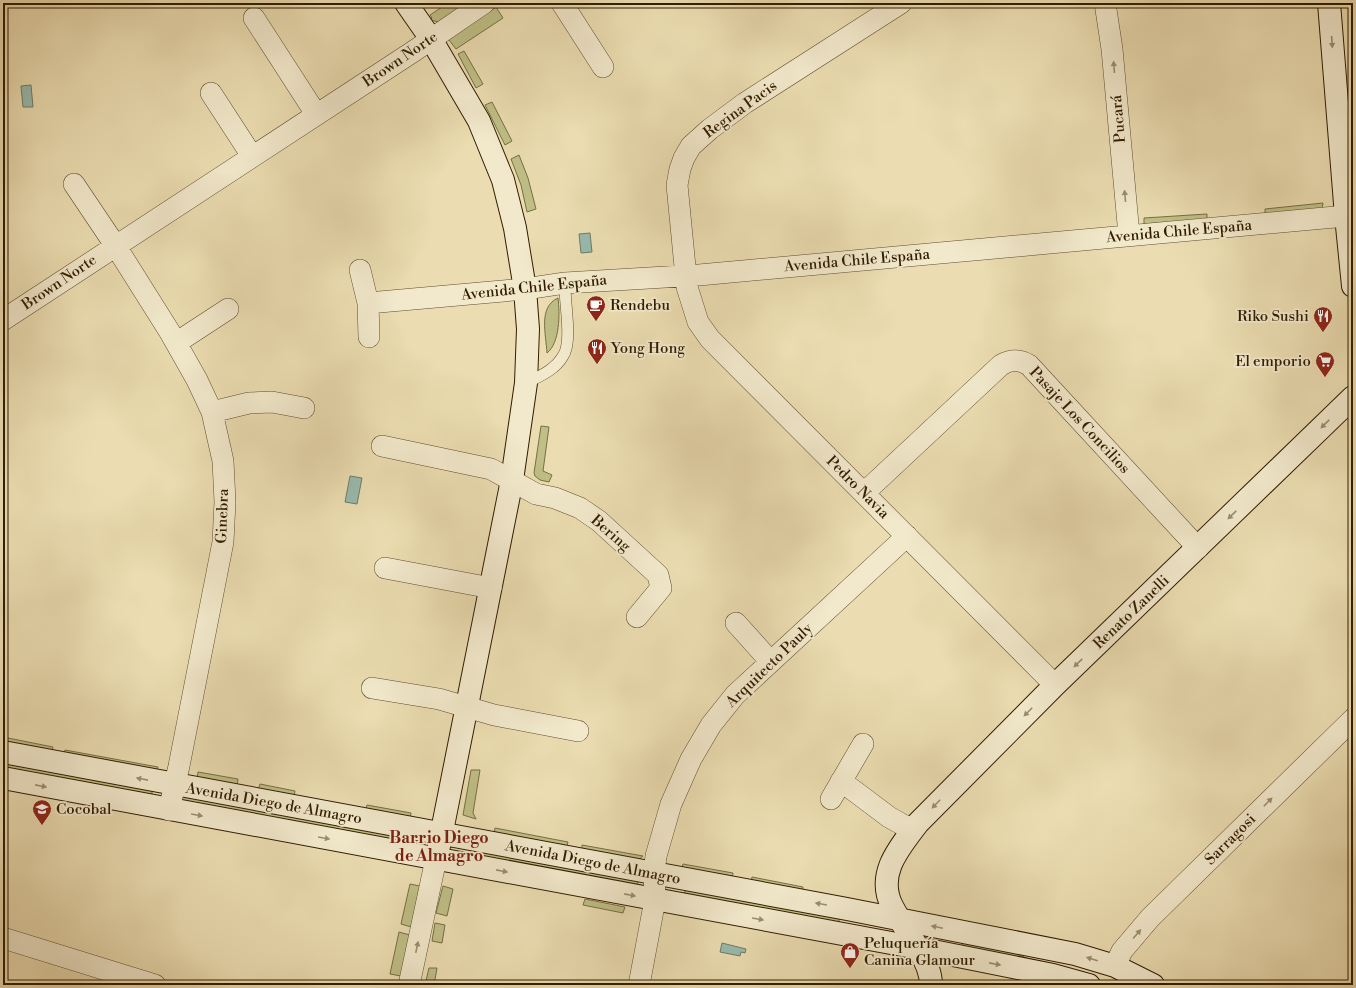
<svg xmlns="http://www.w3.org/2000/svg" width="1356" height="988" viewBox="0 0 1356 988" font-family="'Libre Bodoni',serif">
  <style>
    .green { fill: #bfbf86; stroke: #786e44 }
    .water { fill: #98bbaf; stroke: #6f7b69 }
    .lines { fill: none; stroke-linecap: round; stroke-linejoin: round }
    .lane-casing { stroke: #604c2d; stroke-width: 12 }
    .street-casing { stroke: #604c2d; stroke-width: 22 }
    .secondary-casing { stroke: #311c01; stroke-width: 24 }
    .path { stroke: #311c01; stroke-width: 2.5; stroke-dasharray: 1 2; stroke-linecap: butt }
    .lane { stroke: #f2e9cc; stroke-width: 11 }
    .street { stroke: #f2e9cc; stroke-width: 21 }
    .secondary { stroke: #f2e9cc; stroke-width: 22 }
    .oneway { fill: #9b8d71 }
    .labels { text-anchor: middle; stroke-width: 3.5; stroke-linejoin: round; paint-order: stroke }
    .street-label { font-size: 15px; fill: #311c01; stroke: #f2e9cc }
    .poi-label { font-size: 15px; fill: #311c01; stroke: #f2e9cc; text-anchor: start }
    .neighbourhood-label { font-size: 16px; font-weight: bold; fill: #7a1f14; stroke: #f2e9cc }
  </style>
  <rect width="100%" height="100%" fill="#ebddb1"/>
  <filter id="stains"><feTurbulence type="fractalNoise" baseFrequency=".005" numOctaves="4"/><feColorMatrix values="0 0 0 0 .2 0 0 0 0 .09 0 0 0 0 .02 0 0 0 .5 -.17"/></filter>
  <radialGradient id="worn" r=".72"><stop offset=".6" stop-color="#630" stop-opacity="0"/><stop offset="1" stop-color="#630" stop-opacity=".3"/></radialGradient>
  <path class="green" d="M448 3H458L462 8 440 22 430 20 432 18 430 15Z
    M496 7 503 18 456 49 449 40 453 36Z
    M464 51 483 84 476 88 458 54Z
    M492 102 512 141 505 145 485 105Z
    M519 155 528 178 536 209 527 212 521 185 511 159Z
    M1323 203 1322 210 1265 215V209Z
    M1207 214V220L1144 224V218Z
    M558 298C560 313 560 343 547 353 546 334 538 307 558 298Z
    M541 426 549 427 543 471 552 475 549 482 540 480 535 476 534 473Z
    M3 737 53 747 52 751 3 742Z
    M65 750 158 767 157 772 64 753Z
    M3 758 147 788 152 791V795L3 770Z
    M471 770H480L473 813 476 819 463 815Z
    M198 772 238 779 237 786 197 779Z
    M260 784 295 791 294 797 258 790Z
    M184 794 408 836 410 843 181 800Z
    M367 805 411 813 410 819 365 811Z
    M495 828 568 842 566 849 494 834Z
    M582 845 643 856 638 860 582 851Z
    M474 847 635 880 638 882 636 887 471 855 470 850Z
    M683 864 733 873 732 880 681 870Z
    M752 877 803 887V893L751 882Z
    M410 884 420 886 411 927 401 924Z
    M443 886 453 889 447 916 436 913Z
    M689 889 839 918V927L684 896 685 891Z
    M585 899 625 907 623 913 583 905Z
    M435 923 445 925 442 943 432 941Z
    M399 932 410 935 401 976 390 974Z
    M961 941 1015 953 1033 961 965 952Z
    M429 968H437L434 985H425Z"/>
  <path class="water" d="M31 85 33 107H23L21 86Z
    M590 233 592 252 581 253 579 234Z
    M350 476 362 478 357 504 345 502Z
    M722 943 746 949 745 953 741 952 740 956 720 952Z"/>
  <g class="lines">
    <defs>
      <path id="lane" d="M526 383C540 376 555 370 563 356 573 342 564 301 565 283"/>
      <path id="street" d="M562 3 603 67
        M901 3 745 103 710 129 691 146 684 158 680 169 677 185 687 287 698 322 710 339 1055 685
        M1105 3 1112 49 1129 235
        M254 18 316 114
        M211 93 252 156
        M74 184 115 245 171 334 197 380 212 412 223 461 225 502 223 542 179 766 169 810
        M360 270 368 303 369 337
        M368 303 525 289 565 283 699 275 1346 216
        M3 320 414 51 484 3
        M176 343 228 309
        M212 412 249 403 272 402 304 408
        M382 446 491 469 536 494 555 498 580 508 599 521 658 575 661 588 637 617
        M864 493 1001 365C1011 359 1019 359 1029 365L1198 548
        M385 568 491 588
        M736 623 770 661
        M372 688 439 699 494 715 578 731
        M841 781 889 817 912 830
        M831 799 863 744
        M3 938 155 985
        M1115 966 1122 951 1150 918 1353 719
        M409 985 436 859
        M639 985 655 900 654 873 656 856 671 804 691 759 711 725 735 695 907 536"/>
      <path id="secondary" d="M406 3 431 39 479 121 503 180 515 228 525 289 528 329 526 383 512 480 439 846
        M1329 3 1346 216 1353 286
        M3 752 847 909 1075 954 1115 966 1153 985
        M3 778 918 948 1053 975 1089 985
        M931 985C931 973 926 963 921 953 912 937 900 922 892 906 876 874 899 848 918 823L1055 685 1353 397"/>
    </defs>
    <use href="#lane" class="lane-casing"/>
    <use href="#street" class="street-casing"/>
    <use href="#secondary" class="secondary-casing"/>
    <path class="path" d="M950 983 957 985"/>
    <use href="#lane" class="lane"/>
    <use href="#street" class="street"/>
    <use href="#secondary" class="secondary"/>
  </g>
  <defs><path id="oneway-solid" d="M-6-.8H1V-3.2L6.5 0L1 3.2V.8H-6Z"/></defs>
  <g class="oneway">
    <use href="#oneway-solid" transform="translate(1332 42) rotate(86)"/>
    <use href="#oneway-solid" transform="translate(1114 67) rotate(-95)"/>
    <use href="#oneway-solid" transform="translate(1125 196) rotate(-95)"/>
    <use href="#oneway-solid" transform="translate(1325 424) rotate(136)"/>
    <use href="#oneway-solid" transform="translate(1232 515) rotate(136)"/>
    <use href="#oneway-solid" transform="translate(1078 663) rotate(136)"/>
    <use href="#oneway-solid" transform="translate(1028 712) rotate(135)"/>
    <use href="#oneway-solid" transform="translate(142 779) rotate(-169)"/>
    <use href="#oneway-solid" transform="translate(41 786) rotate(11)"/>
    <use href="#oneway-solid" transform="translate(1268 802) rotate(-45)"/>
    <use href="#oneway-solid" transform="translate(936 804) rotate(134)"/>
    <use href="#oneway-solid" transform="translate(197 815) rotate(10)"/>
    <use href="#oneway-solid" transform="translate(324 838) rotate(10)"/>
    <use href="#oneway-solid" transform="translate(502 871) rotate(11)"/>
    <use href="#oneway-solid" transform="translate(630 895) rotate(11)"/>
    <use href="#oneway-solid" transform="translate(821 904) rotate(-170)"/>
    <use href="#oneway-solid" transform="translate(758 919) rotate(10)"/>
    <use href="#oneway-solid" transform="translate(937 927) rotate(-168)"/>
    <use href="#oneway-solid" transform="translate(1137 934) rotate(-49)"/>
    <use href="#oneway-solid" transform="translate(417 947) rotate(-78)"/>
    <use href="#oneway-solid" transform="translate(1092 959) rotate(-163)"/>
    <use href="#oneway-solid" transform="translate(995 964) rotate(11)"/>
  </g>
  <defs>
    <symbol id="cafe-pin" viewBox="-11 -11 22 30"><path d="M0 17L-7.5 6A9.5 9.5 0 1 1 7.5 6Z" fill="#8f2418" stroke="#f2e9cc"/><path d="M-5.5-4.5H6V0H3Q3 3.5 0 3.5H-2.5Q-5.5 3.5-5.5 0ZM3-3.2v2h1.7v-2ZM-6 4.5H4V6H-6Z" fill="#fff"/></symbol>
    <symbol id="restaurant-pin" viewBox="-11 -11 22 30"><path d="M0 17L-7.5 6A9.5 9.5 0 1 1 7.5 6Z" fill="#8f2418" stroke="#f2e9cc"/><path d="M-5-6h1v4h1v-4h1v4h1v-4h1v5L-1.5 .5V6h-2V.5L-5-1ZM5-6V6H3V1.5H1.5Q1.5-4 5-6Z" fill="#fff"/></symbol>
    <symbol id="supermarket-pin" viewBox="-11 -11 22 30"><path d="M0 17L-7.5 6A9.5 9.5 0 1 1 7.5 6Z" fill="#8f2418" stroke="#f2e9cc"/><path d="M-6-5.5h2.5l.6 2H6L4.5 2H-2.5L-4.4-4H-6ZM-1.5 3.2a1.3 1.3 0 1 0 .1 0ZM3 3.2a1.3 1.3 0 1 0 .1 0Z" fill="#fff"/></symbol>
    <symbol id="school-pin" viewBox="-11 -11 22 30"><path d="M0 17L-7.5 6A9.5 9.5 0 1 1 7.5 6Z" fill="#8f2418" stroke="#f2e9cc"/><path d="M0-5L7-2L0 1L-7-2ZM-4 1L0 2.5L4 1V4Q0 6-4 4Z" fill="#fff"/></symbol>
    <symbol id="shop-pin" viewBox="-11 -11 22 30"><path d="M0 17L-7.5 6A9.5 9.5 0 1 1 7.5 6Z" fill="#8f2418" stroke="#f2e9cc"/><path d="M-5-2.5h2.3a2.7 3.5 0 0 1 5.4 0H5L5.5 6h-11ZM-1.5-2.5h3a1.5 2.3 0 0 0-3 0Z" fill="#fff"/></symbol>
  </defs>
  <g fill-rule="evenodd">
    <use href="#cafe-pin" x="585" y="294" width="22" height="30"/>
    <use href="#restaurant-pin" x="1312" y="305" width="22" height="30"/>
    <use href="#restaurant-pin" x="586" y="337" width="22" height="30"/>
    <use href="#supermarket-pin" x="1314" y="350" width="22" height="30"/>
    <use href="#school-pin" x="31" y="798" width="22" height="30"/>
    <use href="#shop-pin" x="839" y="941" width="22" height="30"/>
  </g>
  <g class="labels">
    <g class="street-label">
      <text transform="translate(400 59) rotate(-34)" y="5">Brown Norte</text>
      <text transform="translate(740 109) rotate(-36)" y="5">Regina Pacis</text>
      <text transform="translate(1118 119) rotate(-95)" y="5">Pucará</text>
      <text transform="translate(1179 231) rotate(-5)" y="5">Avenida Chile España</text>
      <text transform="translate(857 260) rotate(-5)" y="5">Avenida Chile España</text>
      <text transform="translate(59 282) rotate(-34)" y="5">Brown Norte</text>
      <text transform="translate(534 287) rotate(-6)" y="5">Avenida Chile España</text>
      <text transform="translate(1080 420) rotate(47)" y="5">Pasaje Los Concilios</text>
      <text transform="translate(858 487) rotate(45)" y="5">Pedro Navia</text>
      <text transform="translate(222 516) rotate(-88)" y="5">Ginebra</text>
      <text transform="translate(611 533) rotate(41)" y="5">Bering</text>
      <text transform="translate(1131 612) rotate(-44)" y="5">Renato Zanelli</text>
      <text transform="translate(769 665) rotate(-44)" y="5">Arquitecto Pauly</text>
      <text transform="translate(274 803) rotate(10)" y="5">Avenida Diego de Almagro</text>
      <text transform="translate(1230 839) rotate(-45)" y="5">Sarragosi</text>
      <text transform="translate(593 862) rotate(11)" y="5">Avenida Diego de Almagro</text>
    </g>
    <g class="poi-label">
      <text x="610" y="310">Rendebu</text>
      <text x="1309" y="321" text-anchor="end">Riko Sushi</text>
      <text x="611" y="353">Yong Hong</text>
      <text x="1311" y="366" text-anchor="end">El emporio</text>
      <text x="56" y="814">Cocobal</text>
      <text x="864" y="948">Peluquería<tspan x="864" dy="17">Canina Glamour</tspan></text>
    </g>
    <g class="neighbourhood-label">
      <text x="439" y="843">Barrio Diego<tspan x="439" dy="18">de Almagro</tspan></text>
    </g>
  </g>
  <rect width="1356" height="988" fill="none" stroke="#ebddb1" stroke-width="16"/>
  <rect x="4" y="4" width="1348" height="980" fill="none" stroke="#311c01" stroke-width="2"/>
  <rect x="8" y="8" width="1340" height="972" fill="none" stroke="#311c01"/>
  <rect width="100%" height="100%" filter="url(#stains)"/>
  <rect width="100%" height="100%" fill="url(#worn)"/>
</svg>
